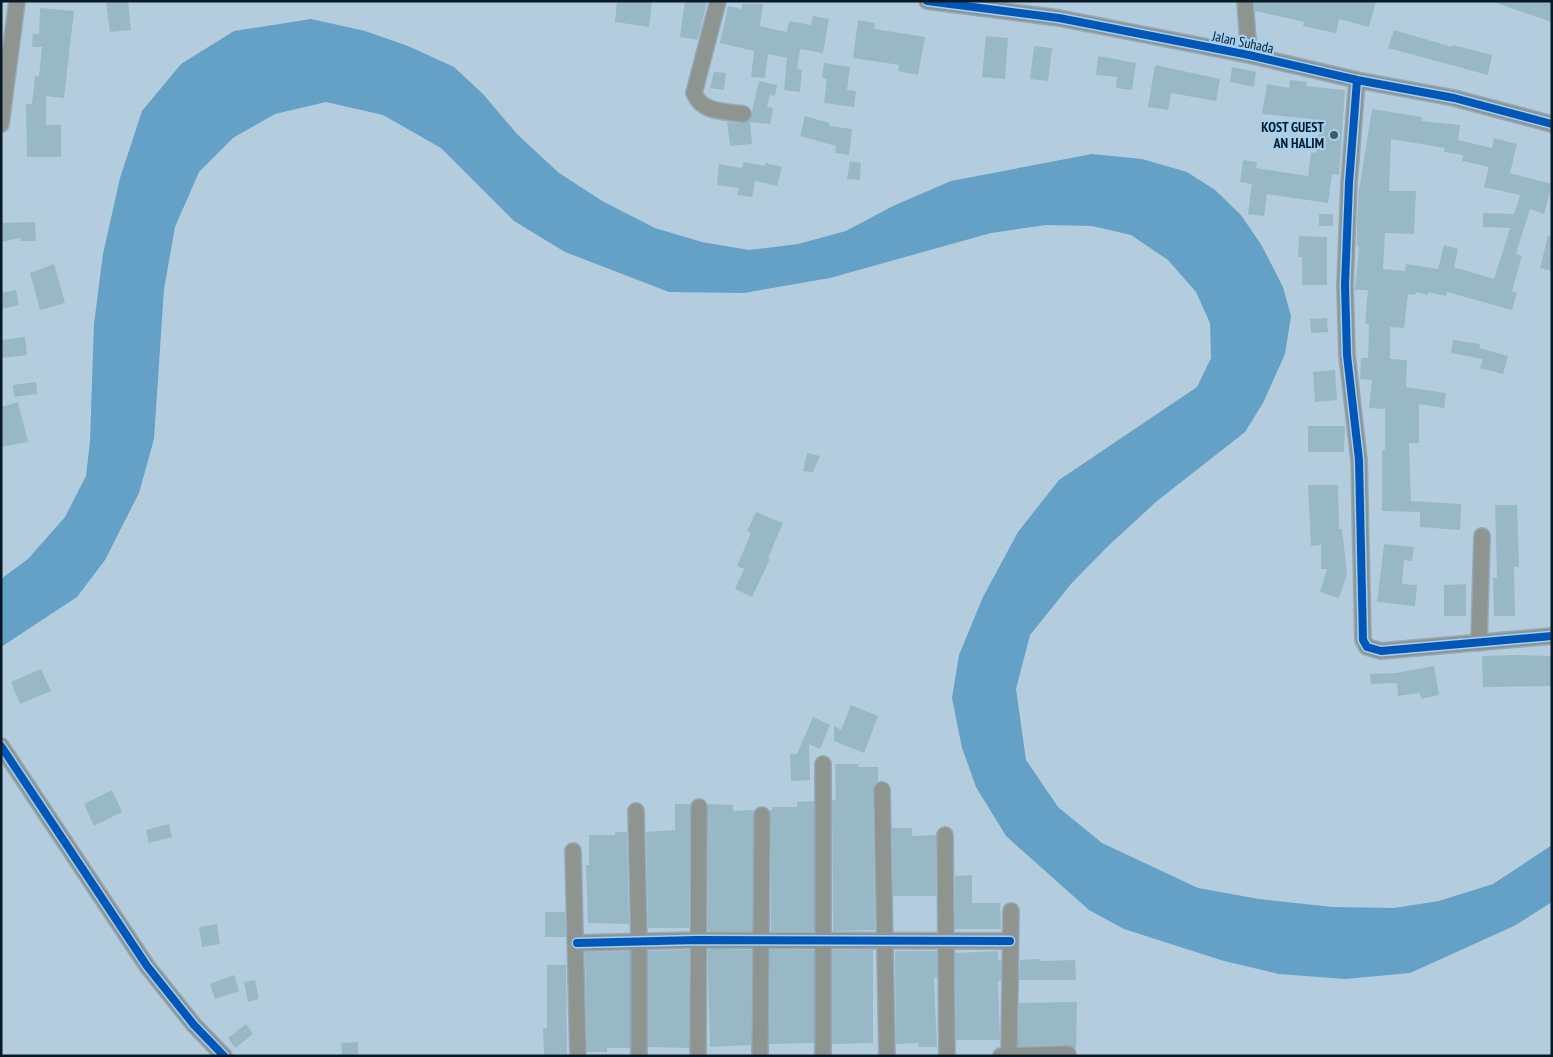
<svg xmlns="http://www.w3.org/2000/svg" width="1553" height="1057" viewBox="0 0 1553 1057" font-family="'PT Sans Narrow',sans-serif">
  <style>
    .water { fill: #65a0c6 }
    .building { fill: #99b8c6; fill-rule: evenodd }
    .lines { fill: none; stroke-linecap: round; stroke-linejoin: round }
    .minor-casing { stroke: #95a8b6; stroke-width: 18 }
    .minor { stroke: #8e9490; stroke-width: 15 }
    .cycleway-casing { stroke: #a3d0f0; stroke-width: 11 }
    .cycleway { stroke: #0057b8; stroke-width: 8 }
    .poi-dot { fill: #455966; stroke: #a3d0f0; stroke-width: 2 }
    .labels { text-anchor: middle; stroke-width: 4.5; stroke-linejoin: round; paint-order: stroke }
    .street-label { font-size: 14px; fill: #091a26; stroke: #a3d0f0 }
    .poi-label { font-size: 14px; font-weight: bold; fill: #091a26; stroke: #a3d0f0; text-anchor: end }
  </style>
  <rect width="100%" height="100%" fill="#b4cdde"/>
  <path class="water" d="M311 19 365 31 408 46 454 67 483 94 518 135 559 173 604 202 655 228 702 242 749 250 798 244 846 231 893 206 951 181 1092 154 1142 159 1187 172 1215 190 1241 215 1262 246 1283 287 1291 316 1285 354 1263 403 1245 432 1157 501 1107 547 1071 584 1030 635 1016 689 1026 760 1058 807 1102 843 1198 888 1259 899 1332 907 1394 908 1439 901 1493 884 1552 845V902L1514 926 1410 973 1345 979 1279 974 1224 961 1124 929 1089 910 1006 836 976 787 962 748 952 698 959 655 983 597 1018 532 1059 480 1197 387 1211 358 1210 323 1196 292 1168 260 1131 235 1092 226 1046 225 991 233 830 278 744 293 669 292 565 252 514 221 441 148 383 115 326 102 275 114 233 138 199 172 175 227 164 289 154 439 139 493 105 560 77 597 1 647V579L28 559 65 517 86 476 90 441 94 324 103 254 120 178 142 111 181 64 234 31Z"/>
  <path class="building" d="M106 1H128L131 30 110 32Z
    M617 1H652L649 27 615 22Z
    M685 1H707L698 40 680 37Z
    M1254 1H1376L1369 27 1339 19 1336 33 1303 26 1304 22 1255 11Z
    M1496 1H1552V22L1496 3Z
    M742 4H763L760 26 787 32 789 21 811 25 813 16 829 19 823 53 800 49 797 69 802 70 800 92 784 90 787 58 768 54 765 78 751 77 754 51 720 43 728 6 742 9Z
    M40 8 74 11 64 98 46 96V125H61V157H27L26 104H32L35 76H39L42 47H32L33 34H39Z
    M858 20 875 23 874 29 925 37 918 75 898 71 899 65 853 58Z
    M1394 30 1452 47 1453 45 1492 55 1488 75 1388 48Z
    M986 36 1008 38 1005 79 982 77Z
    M1034 46 1052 48 1048 81 1030 79Z
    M1098 56 1136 63 1132 90 1116 88 1117 77 1096 75Z
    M824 63 850 67 847 90 856 91 854 107 824 103 827 79 822 78Z
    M1155 65 1220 79 1216 101 1171 93 1168 110 1148 107Z
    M1232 67 1256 72 1254 87 1230 82Z
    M714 72 726 73 724 90 710 88Z
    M1290 80 1307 82 1306 86 1345 90 1339 175 1332 174 1328 203 1267 194 1264 216 1248 214 1252 184 1240 182 1243 160 1257 162 1256 168 1308 176 1311 152 1316 153 1320 120 1262 114 1267 84 1289 88Z
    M759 81 777 85 775 96 770 95 767 107 773 108 770 124 750 122 752 144 730 146 727 122 742 123 750 120Z
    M1372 109 1422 117 1421 121 1460 125 1458 140 1492 148 1494 138 1517 144 1510 173 1552 184 1544 214 1530 209 1516 254 1522 256 1512 291 1517 293 1512 310 1447 292 1446 296 1428 292V295L1416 292 1415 295 1408 294 1404 328 1390 327V359L1407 360 1406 387 1446 393 1444 408 1419 404V443H1409L1411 501 1461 504 1460 530 1420 527V512L1382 511V450H1385V409L1369 408 1372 380 1360 379 1361 358H1368L1369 324H1365L1368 290H1355L1359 246H1357V226L1359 190ZM1391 139 1445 148 1444 152 1463 155 1462 161 1489 167 1484 187 1520 195 1514 214 1483 213V227L1510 228 1494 279 1454 267 1458 249 1444 245 1438 269 1406 264 1405 271 1383 269 1385 233 1414 234 1416 191H1389Z
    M805 116 829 123V126L852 129 849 155 835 153 836 146 800 136Z
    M850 161 861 163 860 180 847 179Z
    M743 162 765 166 766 163 782 167 777 186 755 181 752 197 737 195 739 188 717 185 719 164 742 168Z
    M1319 214H1333V226H1319Z
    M35 222 36 241H21L20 238 1 242V223Z
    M1299 236 1327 237V285H1302V257H1298Z
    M1548 236H1552V271L1540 268Z
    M54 264 65 303 40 310 30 273Z
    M16 290 19 305 1 309V293Z
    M1327 318 1328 332 1311 333 1310 319Z
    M25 337 27 355 1 358V340Z
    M1453 340 1480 344 1479 348 1508 356 1503 374 1480 368 1483 359 1451 353Z
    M1335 370 1337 400 1315 402 1313 372Z
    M36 382 37 394 14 397 13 385Z
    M18 402 28 442 1 447V407Z
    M1308 426H1345L1344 452H1308Z
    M807 453 820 456 813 472 803 471Z
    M1308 485H1338L1339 529H1342L1347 574 1339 598 1320 592 1327 569H1321V545L1311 546Z
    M1495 505H1517L1519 567H1514L1515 616H1494L1493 578H1497Z
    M756 512 783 523 768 558 770 559 752 597 735 589 744 569 737 566 751 533 747 531Z
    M1384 544 1414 547 1412 561 1404 560 1402 584 1417 585 1415 606 1377 602Z
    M1466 584V616H1444V585Z
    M1517 655 1552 656V686L1483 687 1482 656Z
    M1434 666 1439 695 1421 699 1420 693 1398 696 1397 683 1371 684 1370 674 1396 673Z
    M41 669 51 691 20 704 11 682Z
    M851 705 878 716 864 753 834 741V726L841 730Z
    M813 717 830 725 820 749 809 744 810 780 791 781 790 754H797Z
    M835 764H859L858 767H878V782L873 790 875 930 833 931 832 801 836 799Z
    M112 790 122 812 94 826 84 804Z
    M814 801V931H771V815L770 810H772V807H797V802Z
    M675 804H690L689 928H648L646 832 675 830Z
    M708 804 733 805V811L754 810 752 931H710L708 929Z
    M169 824 172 837 149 843 146 830Z
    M892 828H912V836L936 835V896H893Z
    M615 832H627L629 924 588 923 586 865H589V835H615Z
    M972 875V903H1000L1001 929H955V876Z
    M545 912H565L566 937H545Z
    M217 924 220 944 202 947 199 927Z
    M710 949 752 950 751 1045 710 1047 708 976V951Z
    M689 950V1048L648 1047V951Z
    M770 950H814V1043L769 1044Z
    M832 950H873V1043L832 1044Z
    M630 951V1048H607V1052H587L585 952Z
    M895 951H937V978H934L937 1047H918V1043L896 1044Z
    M998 951V960H1001V981H998L1000 1040H956L955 953Z
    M1040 959V961L1075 960 1076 980H1019L1020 960Z
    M547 965H566L567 1056H544L543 1028H547Z
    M234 975 239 991 215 999 210 984Z
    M255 980 259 999 248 1002 244 982Z
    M1077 1002 1076 1049 1068 1045 1018 1046 1019 1003Z
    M246 1024 253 1034 235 1048 228 1038Z
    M358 1042V1056H342L341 1043Z"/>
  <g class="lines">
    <defs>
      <path id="minor" d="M718 1 694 93C702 113 724 111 743 114
        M927 1 1059 18 1249 55 1357 80 1454 98 1552 124
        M1245 1 1249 55
        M1357 80 1349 183 1345 285 1347 355 1359 460 1363 640 1367 647 1381 651 1552 636
        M1 124 17 1
        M1479 643 1482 536
        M1 746 147 966 194 1025 224 1056
        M823 764V1056
        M882 790 887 1056
        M636 811 639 941V1056
        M945 835 947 1056
        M573 851 578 1056
        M577 943 697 940 1010 941
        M1009 1055 1011 911
        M698 1056 699 807
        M760 1056 762 815
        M1001 1056 1068 1054"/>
    </defs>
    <use href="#minor" class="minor-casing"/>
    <use href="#minor" class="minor"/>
    <defs>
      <path id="cycleway" d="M927 1 1059 18 1249 55 1357 80 1454 98 1552 124
        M1357 80 1349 183 1345 285 1347 355 1359 460 1363 640 1367 647 1381 651 1552 636
        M1 746 147 966 194 1025 224 1056
        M577 943 697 940 1010 941"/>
    </defs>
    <use href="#cycleway" class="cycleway-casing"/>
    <use href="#cycleway" class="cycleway"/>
  </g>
  <circle class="poi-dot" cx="1334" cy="135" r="5"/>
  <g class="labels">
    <g class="street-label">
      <text transform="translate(1243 42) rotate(12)" y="5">Jalan Suhada</text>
    </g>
    <g class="poi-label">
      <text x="1324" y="132">KOST GUEST<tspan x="1324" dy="16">AN HALIM</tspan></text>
    </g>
  </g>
  <rect width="1553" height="1057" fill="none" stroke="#091a26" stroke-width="5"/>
</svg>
